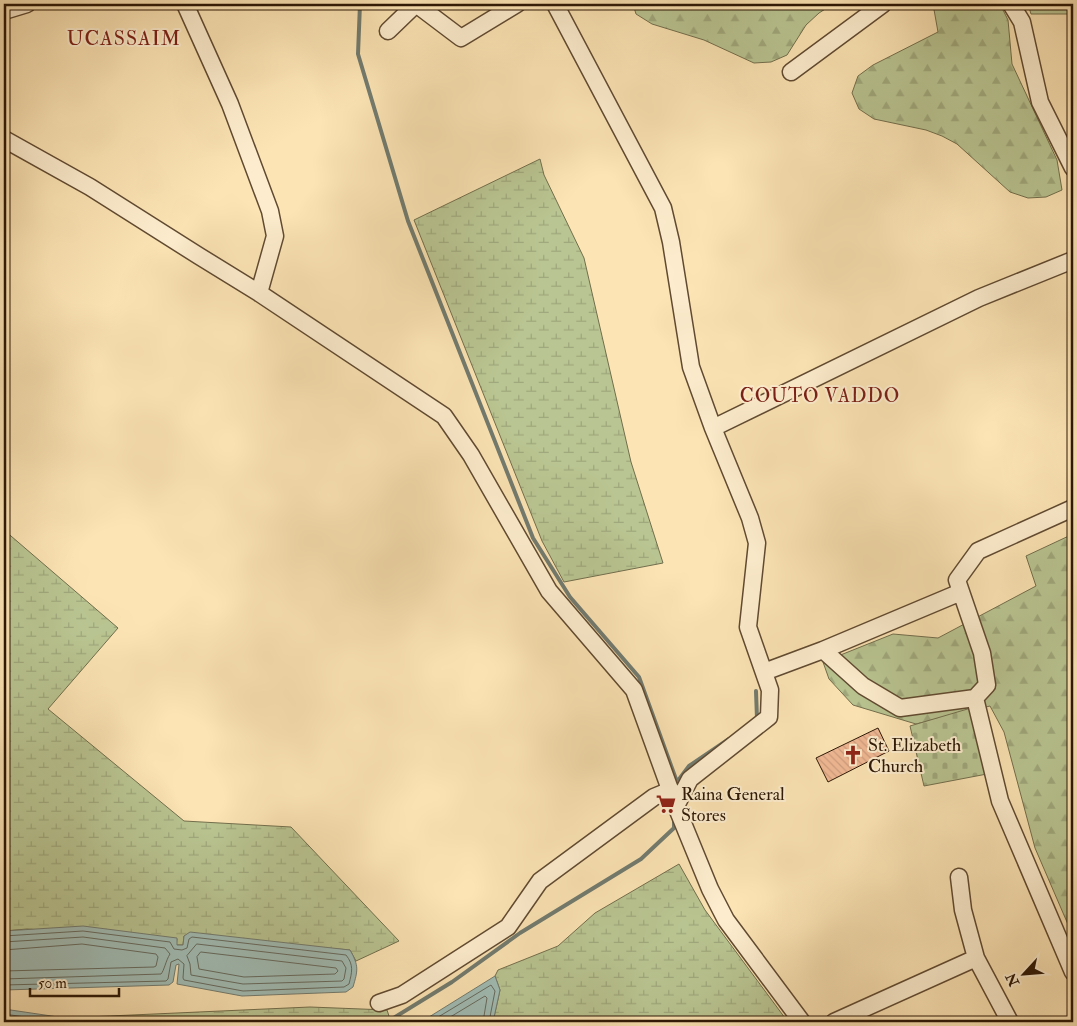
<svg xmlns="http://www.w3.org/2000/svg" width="1077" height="1026" viewBox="0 0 1077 1026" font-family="'IM FELL Double Pica',serif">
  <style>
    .forest { fill: url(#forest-firs); stroke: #726e4c }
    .wetland { fill: url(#wetland-marsh); stroke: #726e4c }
    .cemetery { fill: url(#cemetery-stones); stroke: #726e4c }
    .water { fill: #a1bdb6; stroke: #727b6f }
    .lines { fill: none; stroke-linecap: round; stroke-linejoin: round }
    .shore { stroke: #666a5e; stroke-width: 1 }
    .stream { stroke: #727b6f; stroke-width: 4 }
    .building { fill: url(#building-back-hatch); stroke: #2c1705 }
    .minor-casing { stroke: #604a31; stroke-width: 19 }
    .minor { stroke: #fdedce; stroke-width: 16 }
    .labels { text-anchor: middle; stroke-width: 4; stroke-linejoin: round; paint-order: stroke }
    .poi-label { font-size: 18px; fill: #2c1705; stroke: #fdedce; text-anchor: start }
    .neighbourhood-label { font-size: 19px; letter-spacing: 1px; fill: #7a1f14; stroke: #fdedce }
    .quarter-label { font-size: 20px; letter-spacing: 1px; fill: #7a1f14; stroke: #fdedce }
  </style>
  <defs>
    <pattern id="forest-firs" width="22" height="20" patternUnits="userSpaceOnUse" patternTransform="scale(1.25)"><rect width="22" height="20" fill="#b9c592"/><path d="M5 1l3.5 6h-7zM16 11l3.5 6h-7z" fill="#9fa87c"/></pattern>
    <pattern id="wetland-marsh" width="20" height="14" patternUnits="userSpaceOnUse" patternTransform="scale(1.25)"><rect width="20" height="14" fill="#b9c592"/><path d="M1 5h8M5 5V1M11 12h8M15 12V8" fill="none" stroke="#9fa87c"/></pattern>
    <pattern id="cemetery-stones" width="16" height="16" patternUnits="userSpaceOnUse" patternTransform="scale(1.25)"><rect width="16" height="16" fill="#b9c592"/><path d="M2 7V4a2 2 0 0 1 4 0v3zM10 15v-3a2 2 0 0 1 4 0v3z" fill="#9fa87c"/></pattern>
    <pattern id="building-back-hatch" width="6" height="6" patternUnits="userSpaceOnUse" patternTransform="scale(1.25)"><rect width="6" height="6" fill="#f1b995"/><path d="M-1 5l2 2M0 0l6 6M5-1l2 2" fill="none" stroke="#cf9e7f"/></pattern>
  </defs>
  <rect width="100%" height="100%" fill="#fce4b4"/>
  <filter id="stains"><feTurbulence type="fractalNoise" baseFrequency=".004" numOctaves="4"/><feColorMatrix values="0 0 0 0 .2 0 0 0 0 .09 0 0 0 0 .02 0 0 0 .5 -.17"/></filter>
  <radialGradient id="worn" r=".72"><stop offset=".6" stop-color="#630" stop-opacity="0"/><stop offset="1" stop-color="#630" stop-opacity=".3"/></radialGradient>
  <path class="forest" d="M633 4H833L819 13 806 25 787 55 771 62 754 63 704 40 652 24 636 14Z
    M933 4H1000L1008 20 1012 64 1057 160 1062 190 1046 197 1028 198 1010 192 957 144 942 136 926 130 874 119 859 109 852 93 858 76 873 65 938 32Z
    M1028 4H1073V14H1031Z
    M1073 534V936L1035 848 1004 732 990 706 916 724 853 705 829 679 823 662 893 634 938 638 1036 586 1026 556Z"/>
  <path class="wetland" d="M540 159 544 175 584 258 631 462 663 563 564 582 542 541 414 220Z
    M4 530 118 628 48 709 184 821 291 827 399 941 356 961 350 950 184 936 183 945H176L177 939 27 929 4 931Z
    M679 864 705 910 785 1018 782 1022H493L500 990 495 976 498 970 558 946 595 913Z
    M310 1007 387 1010 391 1022H66L65 1018Z"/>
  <path class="cemetery" d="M971 708 987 774 924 786 910 726Z"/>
  <path class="water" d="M83 926 177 938V945H183L184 936 190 932 350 950C359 966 358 970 353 987L346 992 242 996 177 984 179 964 176 965 173 982 169 985 4 990V931Z
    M495 976 500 990 493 1022H421Z
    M4 1009 65 1018 66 1022H4Z"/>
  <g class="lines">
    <path class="shore" d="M4 936 83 931 170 942 174 949 182 950 187 948 189 939 192 937 346 955C354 965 352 972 349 984L344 987 243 991 184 980 183 978 184 964 178 959 171 962 168 979 166 981 4 985
      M4 942 83 937 165 948 170 954C166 960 164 971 161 974L4 979
      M197 944 342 961 346 968 344 979 342 981 243 984 191 975 190 964 187 956Z
      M4 950 82 944 156 954 158 957 156 966 154 967 4 971
      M201 952 336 968 338 971 335 974 244 977 199 969 197 957Z
      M4 1014 60 1022
      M430 1022 491 985 495 991 489 1022
      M442 1022 485 996 487 998 483 1022"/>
    <path class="stream" d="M360 4 358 54 408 221 533 538 570 597 639 677 677 782 676 787
      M755 720 757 719 756 691
      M677 782 689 766 729 739
      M387 1022 452 982 520 933 641 859 674 828V819"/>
  </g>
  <path class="building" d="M878 728 889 751 828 782 816 758Z"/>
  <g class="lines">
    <defs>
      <path id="minor" d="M185 4 230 104 270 211 275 236 259 293
        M416 4 461 38 517 4
        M555 4 663 208 671 242 691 367 713 428 750 518 757 543 748 627 770 690 769 717 690 779 676 806
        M1011 4 1022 22 1040 102 1073 168
        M4 11 27 4
        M388 31 416 4
        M791 72 883 4
        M4 139 90 187 199 256 259 293 444 416 471 455 549 591 634 690 676 806 710 889 726 920 802 1022
        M713 428 979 298 1073 260
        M823 650 961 592
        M764 672 823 650 863 686 900 708 975 698 987 685 982 653 957 580 978 551 1073 508
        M975 698 1000 801 1073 972
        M959 877 963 910 976 958
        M379 1003 402 995 508 927 540 881 654 797 671 790
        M834 1022 976 958 1010 1022"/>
    </defs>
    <use href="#minor" class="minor-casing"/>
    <use href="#minor" class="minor"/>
  </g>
  <defs>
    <symbol id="church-bare" viewBox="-9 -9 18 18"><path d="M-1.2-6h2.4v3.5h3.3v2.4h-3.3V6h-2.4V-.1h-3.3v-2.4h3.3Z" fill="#8f2418" stroke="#fdedce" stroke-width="2.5" paint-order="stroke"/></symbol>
    <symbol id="supermarket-bare" viewBox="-9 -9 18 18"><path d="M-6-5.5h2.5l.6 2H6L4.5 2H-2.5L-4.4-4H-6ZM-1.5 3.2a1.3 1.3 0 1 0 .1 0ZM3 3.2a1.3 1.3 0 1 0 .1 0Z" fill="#8f2418" stroke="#fdedce" stroke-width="2.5" paint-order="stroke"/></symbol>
  </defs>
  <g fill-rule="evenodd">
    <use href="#church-bare" x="839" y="741" width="28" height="28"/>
    <use href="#supermarket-bare" x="652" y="790" width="28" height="28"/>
  </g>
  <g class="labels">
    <g class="poi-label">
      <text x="868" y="751">St. Elizabeth<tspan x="868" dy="21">Church</tspan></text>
      <text x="681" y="800">Raina General<tspan x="681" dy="21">Stores</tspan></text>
    </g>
    <g class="neighbourhood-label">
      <text x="820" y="402">COUTO VADDO</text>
    </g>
    <g class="quarter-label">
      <text x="124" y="45">UCASSAIM</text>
    </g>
  </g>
  <rect width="1077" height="1026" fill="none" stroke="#fce4b4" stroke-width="20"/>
  <rect x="5" y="5" width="1067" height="1016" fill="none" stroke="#2c1705" stroke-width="2.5"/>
  <rect x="10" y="10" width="1057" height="1006" fill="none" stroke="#2c1705"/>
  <g transform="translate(1024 974) rotate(244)" stroke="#fdedce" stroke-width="4" paint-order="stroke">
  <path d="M0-4L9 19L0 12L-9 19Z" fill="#2c1705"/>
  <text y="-8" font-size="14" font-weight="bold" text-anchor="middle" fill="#2c1705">N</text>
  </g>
  <path d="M30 988v8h89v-8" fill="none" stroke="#2c1705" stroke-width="2.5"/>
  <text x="38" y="988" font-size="15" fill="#2c1705" stroke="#fdedce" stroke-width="4" paint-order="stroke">50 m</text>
  <rect width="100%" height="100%" filter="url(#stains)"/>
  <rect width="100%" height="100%" fill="url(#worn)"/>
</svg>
